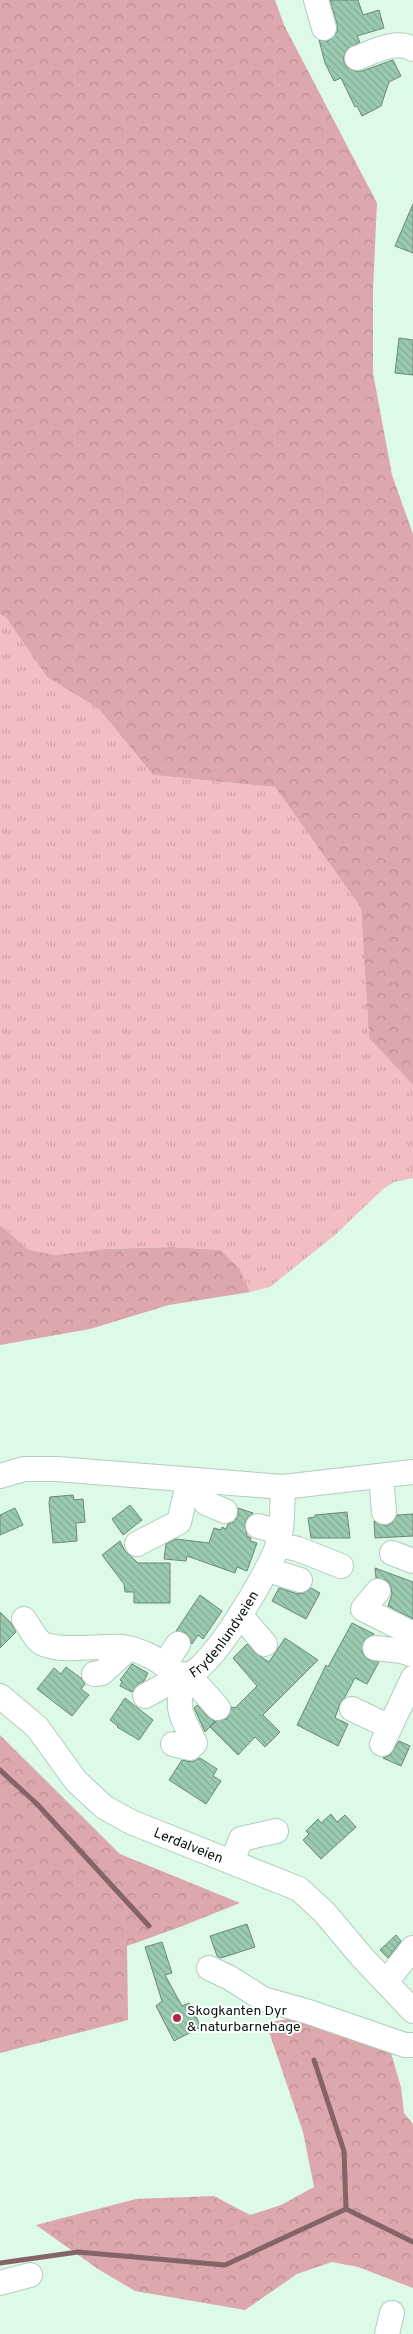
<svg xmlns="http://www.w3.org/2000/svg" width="413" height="2334" viewBox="0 0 413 2334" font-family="Overpass,sans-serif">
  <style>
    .grass { fill: url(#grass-tufts) }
    .forest { fill: url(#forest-crowns) }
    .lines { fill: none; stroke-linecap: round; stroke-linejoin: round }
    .stream { stroke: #856467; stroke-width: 5 }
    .building { fill: url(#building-back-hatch); stroke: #6c8677 }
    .minor-casing { stroke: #b1cdbd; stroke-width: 26 }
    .minor { stroke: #fff; stroke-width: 24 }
    .poi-dot { fill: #b4234c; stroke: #fff; stroke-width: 2 }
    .labels { text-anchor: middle; stroke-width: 4; stroke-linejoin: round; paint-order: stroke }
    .street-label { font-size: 14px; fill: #09130e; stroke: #fff }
    .poi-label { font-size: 14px; fill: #09130e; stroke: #fff; text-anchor: start }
  </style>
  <defs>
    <pattern id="grass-tufts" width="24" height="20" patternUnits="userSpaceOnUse" patternTransform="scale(1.25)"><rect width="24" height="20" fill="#f2bec4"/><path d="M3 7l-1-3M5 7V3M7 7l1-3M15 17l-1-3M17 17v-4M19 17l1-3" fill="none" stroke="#cea2a7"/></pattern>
    <pattern id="forest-crowns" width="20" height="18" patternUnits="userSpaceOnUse" patternTransform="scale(1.25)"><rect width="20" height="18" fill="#dca7ad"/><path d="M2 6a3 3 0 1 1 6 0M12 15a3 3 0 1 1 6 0" fill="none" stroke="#bb8f94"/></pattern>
    <pattern id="building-back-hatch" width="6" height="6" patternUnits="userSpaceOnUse" patternTransform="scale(1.25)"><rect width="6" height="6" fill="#9acbb0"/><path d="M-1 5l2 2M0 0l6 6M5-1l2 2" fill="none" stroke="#83ad96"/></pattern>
  </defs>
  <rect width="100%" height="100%" fill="#ddfae9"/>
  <path class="grass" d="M0 614 7 619 47 677 99 709 153 775 275 787 361 908 369 1038 413 1085V1178L394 1182 383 1189 335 1235 270 1287 250 1292 240 1269 219 1250 172 1247 104 1249 55 1255 29 1250 0 1225Z"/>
  <path class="forest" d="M0 0H275L284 25 377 203 373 289V373L392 475 413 534V1085L369 1038 361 908 275 787 153 775 99 709 47 677 7 619 0 614Z
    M0 1225 29 1250 55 1255 104 1249 172 1247 220 1250 240 1269 250 1292 169 1305 90 1329 0 1345Z
    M0 1735 120 1854 240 1903 180 1927 127 1946 128 2020 0 2053Z
    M299 2017 389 2046 401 2087 404 2113 413 2124V2288L358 2267 332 2262 297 2274 245 2310 135 2291 98 2269 36 2225 136 2199 214 2196 250 2215 281 2205 314 2187 303 2132 266 2023Z"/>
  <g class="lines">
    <path class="stream" d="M0 1770 37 1804 149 1926
      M314 2060 344 2151 346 2209 413 2242
      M0 2263 78 2252 225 2265 346 2209"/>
  </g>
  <path class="building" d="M330 0H358L363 15 379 10 384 28 357 36 360 42 347 49 344 56V63L348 68 355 71H362L393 60 401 76 389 82 381 106 362 116 357 106 355 107 341 78 334 81 325 63 319 40 328 41 337 32V24Z
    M413 204V253L395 246Z
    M399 338 413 340V375L395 373Z
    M73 1495 74 1500 83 1499 85 1522 76 1523 77 1541 53 1543 49 1502 50 1497Z
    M130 1505 142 1520 123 1535 112 1519Z
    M15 1508 23 1525 0 1535V1515Z
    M238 1508 253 1513 248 1517 245 1523 247 1536 251 1538 250 1541 257 1543 247 1571 237 1567 235 1573 187 1556 186 1561 164 1559 166 1544 176 1539 209 1543 214 1528 221 1530 222 1527 226 1529 228 1524 234 1522 238 1516Z
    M347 1512 350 1538H311L308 1518 315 1517V1515Z
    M413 1514V1536L375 1538 374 1521 386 1526 392 1523 397 1515Z
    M120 1541 125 1551 138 1563H170V1603H134V1592H125L124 1584 102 1555Z
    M375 1568 413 1582V1619L388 1606 392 1594 391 1587 386 1580 376 1578Z
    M279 1588 298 1594 303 1593 311 1588 320 1593 306 1619 272 1601Z
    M200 1595 222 1611 203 1639 198 1635 192 1644 186 1633 176 1631Z
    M0 1612 11 1623 16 1632 0 1648Z
    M352 1623 374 1634 364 1640 362 1653 367 1659 379 1662 367 1684 355 1678 345 1697 340 1703 335 1718 348 1724 338 1746 297 1725 326 1665 328 1667Z
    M285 1638 318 1660 263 1715 280 1732 265 1747 255 1737 238 1755 210 1727 216 1721 227 1719 231 1707 235 1708 257 1686 233 1658 247 1644 255 1653 269 1662Z
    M132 1664 148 1673 144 1681 138 1684 132 1692 120 1686 122 1682 120 1680Z
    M66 1667 82 1679 85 1684 81 1689 89 1695 72 1716 37 1689 54 1668 61 1674Z
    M125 1698 153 1720 139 1740 117 1727 118 1726 110 1720Z
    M197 1705 208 1717 215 1721 205 1732 194 1708Z
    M399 1741 410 1746 401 1766 383 1758 390 1755Z
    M200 1758 217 1769 213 1776 221 1781 206 1804 169 1780 182 1760 192 1762Z
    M331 1814 337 1822 345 1815 356 1827 321 1859 303 1840 309 1834 306 1831 318 1819 321 1823Z
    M247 1924 255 1947 221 1958 217 1956 210 1936Z
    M396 1935 401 1941 388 1958 380 1950Z
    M162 1942 172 1973 165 1975 182 2006 189 2003 201 2027 174 2041 156 2006 162 2001 145 1947Z"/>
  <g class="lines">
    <defs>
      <g id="minor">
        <path d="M316 0 324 28"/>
        <path d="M357 58C373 52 397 39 413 49"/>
        <path d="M0 1476 24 1469H57L283 1487 413 1472"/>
        <path d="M381 1476 384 1512"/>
        <path d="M193 1481 206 1503 225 1511"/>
        <path d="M258 1526 280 1532"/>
        <path d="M137 1544 179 1522 189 1480"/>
        <path d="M278 1545 298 1549 341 1566"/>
        <path d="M392 1553 413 1561"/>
        <path d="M268 1570 300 1580"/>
        <path d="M378 1591 363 1609 413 1634"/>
        <path d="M240 1615 265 1644"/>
        <path id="s1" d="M24 1619C29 1626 33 1635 39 1641 53 1654 102 1645 121 1647 130 1648 142 1652 150 1656 162 1661 173 1676 187 1675 211 1671 269 1571 277 1547 283 1528 282 1507 283 1487"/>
        <path d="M375 1648 402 1651 413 1655"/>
        <path d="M164 1665 178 1644"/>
        <path d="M94 1674 102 1673 128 1649"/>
        <path d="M188 1674 218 1708"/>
        <path id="s2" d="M0 1696 37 1727 76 1781 104 1807 131 1822 299 1889 324 1912 362 1957 413 2011"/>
        <path d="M145 1696 167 1684 177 1673"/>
        <path d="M352 1709 390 1727"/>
        <path d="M173 1744 190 1748 195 1743C179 1710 176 1713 184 1675"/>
        <path d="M382 1744 413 1678"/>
        <path d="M232 1862 241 1839 276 1831"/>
        <path d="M209 1968 230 1978 263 1999 309 2012 405 2045H413"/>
        <path d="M386 1982 413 1948"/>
        <path d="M0 2283 30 2275"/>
        <path d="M387 2334 392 2313"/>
      </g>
    </defs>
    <use href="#minor" class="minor-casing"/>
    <use href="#minor" class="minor"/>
  </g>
  <circle class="poi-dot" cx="177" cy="2018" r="5"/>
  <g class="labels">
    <g class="street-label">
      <text dy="5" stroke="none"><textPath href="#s1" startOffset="239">Frydenlundveien</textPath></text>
      <text dy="5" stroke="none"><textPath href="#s2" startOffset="246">Lerdalveien</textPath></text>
    </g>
    <g class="poi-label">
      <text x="187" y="2015">Skogkanten Dyr<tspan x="187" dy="16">&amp; naturbarnehage</tspan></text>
    </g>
  </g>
</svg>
